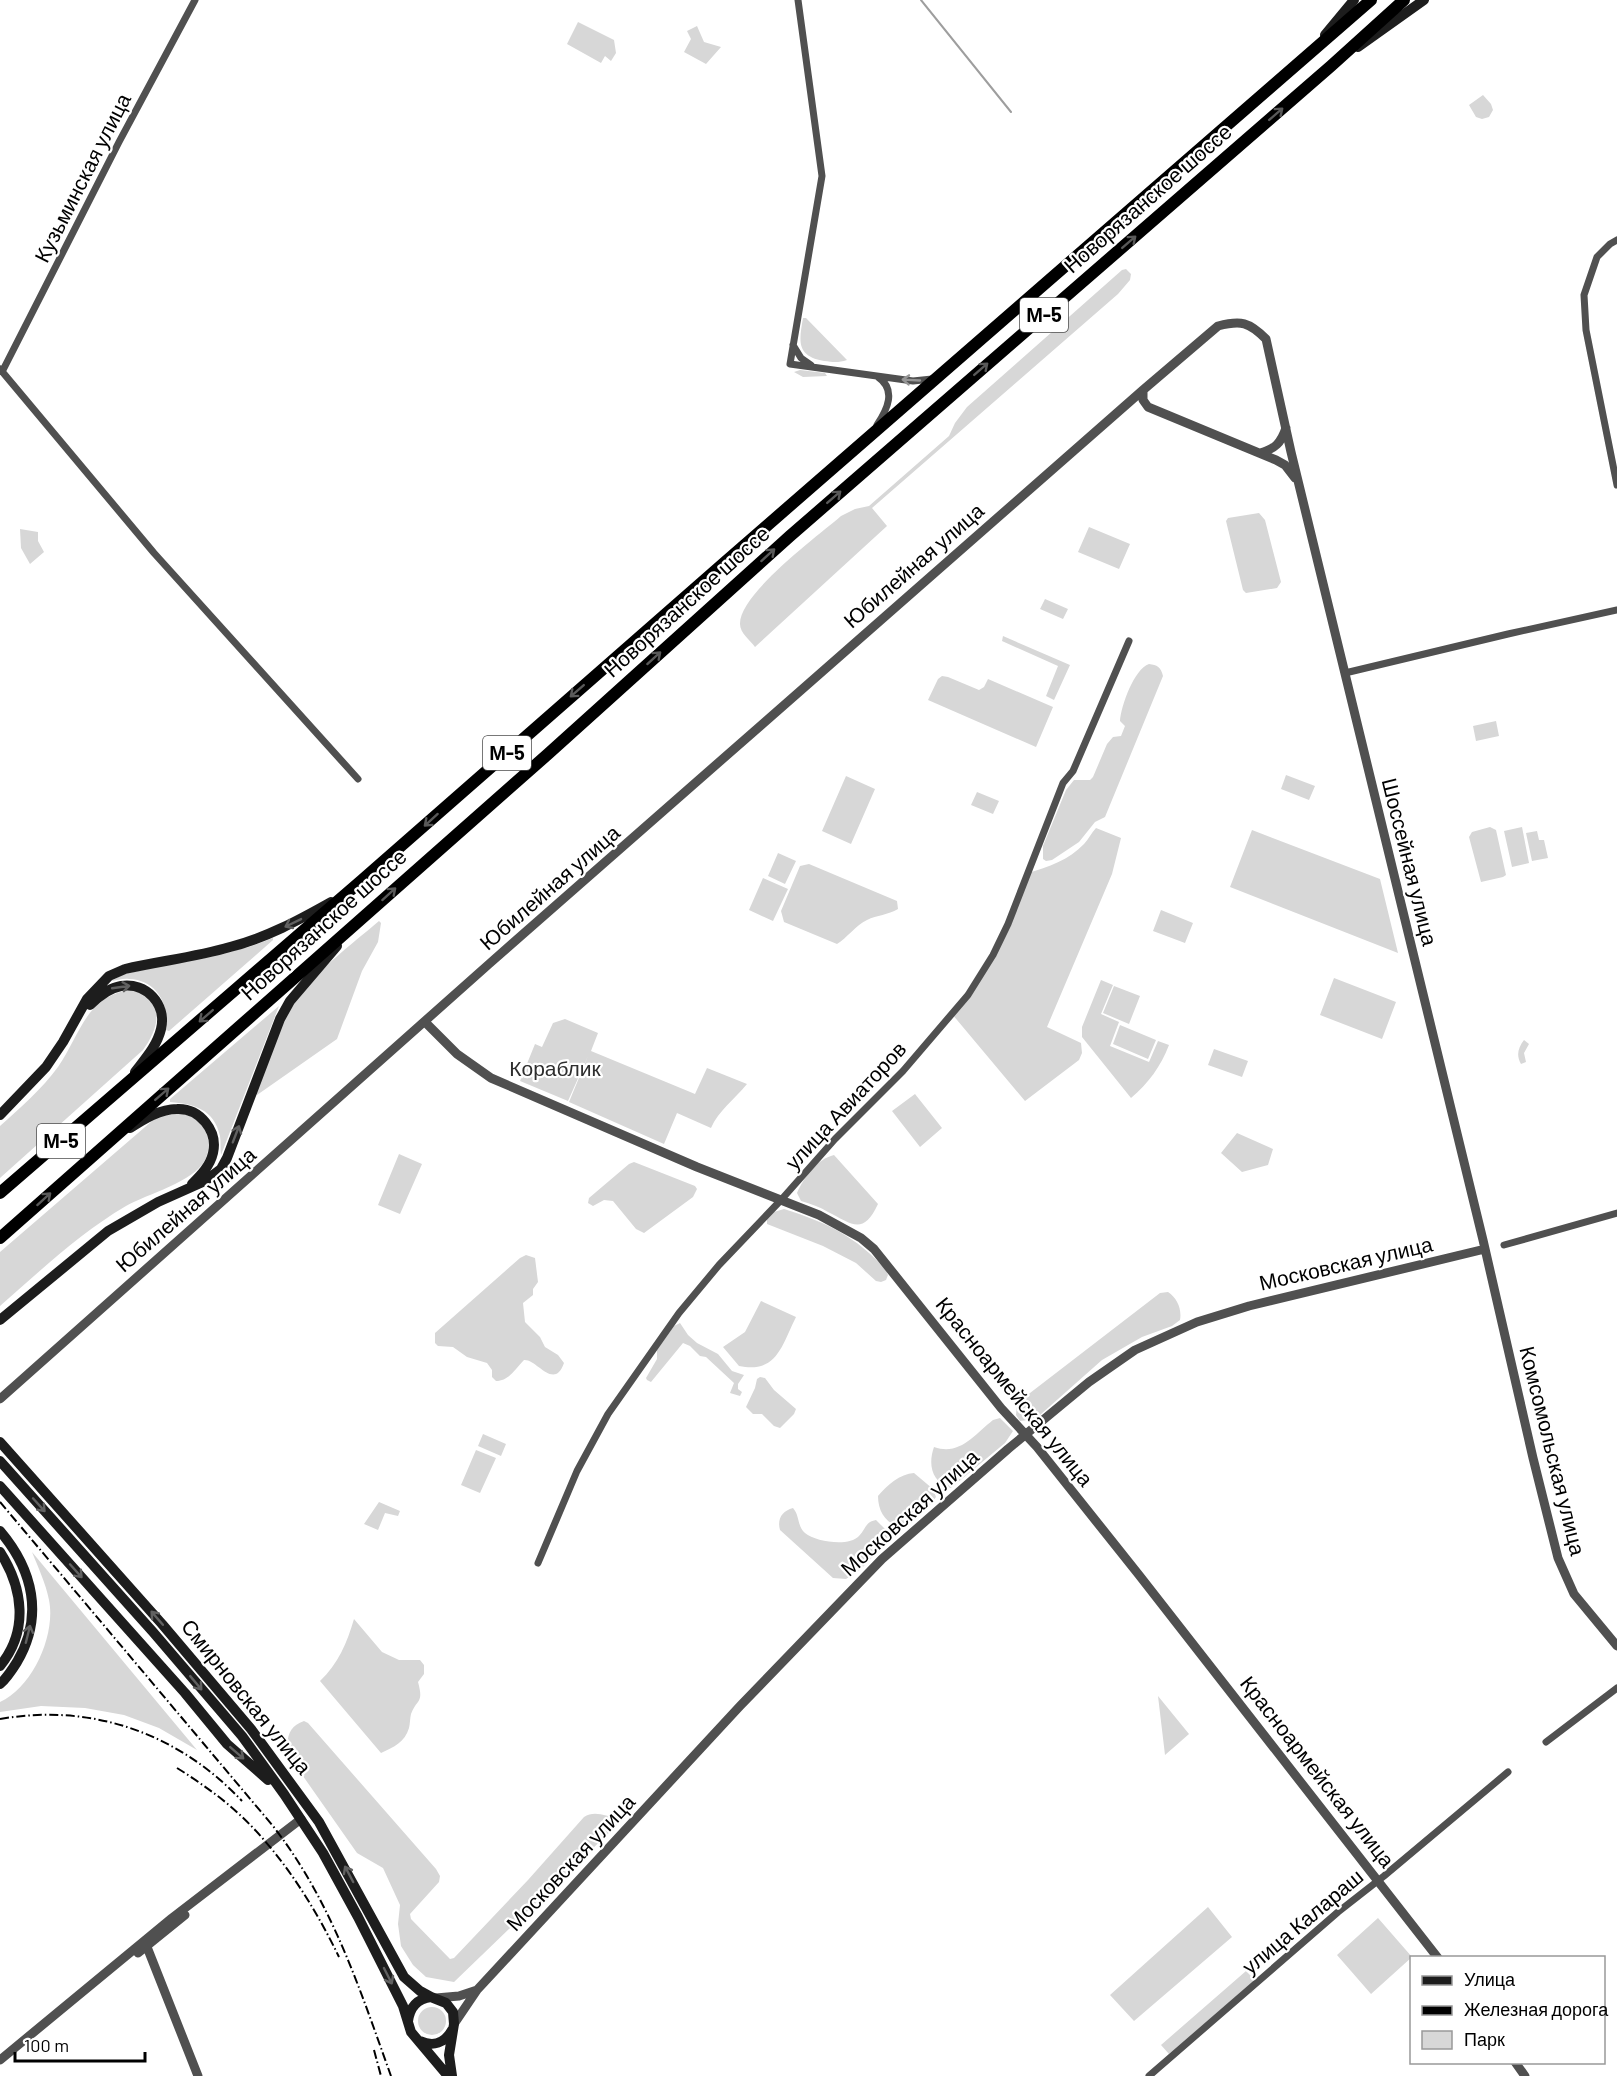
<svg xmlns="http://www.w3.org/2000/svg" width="1617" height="2076" viewBox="0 0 1617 2076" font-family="Barlow,sans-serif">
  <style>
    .green { fill: #d7d7d7 }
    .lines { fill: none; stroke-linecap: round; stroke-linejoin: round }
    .stream { stroke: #9e9e9e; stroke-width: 2 }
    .minor { stroke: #505050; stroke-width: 7 }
    .tertiary { stroke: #505050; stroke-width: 9 }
    .secondary { stroke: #1d1d1d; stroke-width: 10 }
    .trunk { stroke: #000; stroke-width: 12 }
    .rail { stroke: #000; stroke-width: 2; stroke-dasharray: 9 3 1.5 3; stroke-linecap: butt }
    .oneway { stroke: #595959 }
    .oneway2 { stroke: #969696 }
    .oneway3 { stroke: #616161 }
    .labels { text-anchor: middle; stroke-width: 4.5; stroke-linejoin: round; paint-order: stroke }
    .shield { fill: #fff; stroke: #4c4c4c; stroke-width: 1.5 }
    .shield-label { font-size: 20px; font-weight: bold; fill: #000 }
    .street-label { font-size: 21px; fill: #000; stroke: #fff }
    .park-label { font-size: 21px; fill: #2e2e2e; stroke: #fff }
  </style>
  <rect width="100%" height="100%" fill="#fff"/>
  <path class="green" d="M578 22 614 40 616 53 611 61 605 56 601 63 567 44Z
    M697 26 704 42 721 47 706 64 684 52 691 39 687 31Z
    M1483 95 1491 104 1493 110 1489 117 1482 119 1476 117 1469 105Z
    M1126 269 1131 274 1130 280 1118 294 872 508 887 526 755 647C750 640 740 633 740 624 739 594 818 536 841 516L855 509 869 506 949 436 955 423 967 407 1122 270Z
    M803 318H806L847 360C838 363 833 362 824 361 796 356 799 341 803 318Z
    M800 370 825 373 827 376 803 377 794 372Z
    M1259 513 1265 520 1281 582 1277 588 1246 593 1243 590 1226 521 1228 518Z
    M1089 527 1130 544 1119 569 1078 552Z
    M20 529 38 532V541L44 552 30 564 21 548Z
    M1045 599 1068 609 1063 619 1040 609Z
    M1003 636 1070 665 1054 700 1046 696 1058 666 1002 641Z
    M1149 664C1157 665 1161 667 1163 676L1105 817 1095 822 1079 842 1052 860 1046 861 1043 859V846L1066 790 1074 780H1090L1093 777 1107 744 1113 737 1121 736 1125 726 1120 721C1121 706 1134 669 1149 664Z
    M942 676 948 677 979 690 984 687 988 679 1053 707 1036 747 928 700 938 679Z
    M1496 721 1499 736 1476 741 1473 726Z
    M1286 775 1315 786 1309 800 1281 789Z
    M846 776 875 789 851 844 822 831Z
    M977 792 999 801 993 814 971 805Z
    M1490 827 1496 830 1506 875 1503 877 1481 882 1469 837 1472 832Z
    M1522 827 1529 863 1512 867 1504 831Z
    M1096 828 1121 838 1112 874 1047 1027 1081 1043 1082 1053 1079 1060 1025 1101 952 1014 993 955 1028 873C1048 867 1069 860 1084 844 1089 839 1091 833 1096 828Z
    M1252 830 1380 879 1398 953 1230 887Z
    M1537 831 1539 840H1544L1548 858 1532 861 1526 833Z
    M778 853 796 861 785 884 768 876Z
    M809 864 897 901 898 909C888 915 877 915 867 920 856 925 847 938 837 944L784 922 781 911 800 866Z
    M763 878 788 889 773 921 749 910Z
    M1161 910 1193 923 1185 943 1153 931Z
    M379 921 381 923 378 942 362 971 337 1039 257 1095 256 1094C267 1064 276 1032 293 1004 314 972 351 945 379 921Z
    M273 938V940L169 1031 166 1030C170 1005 157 980 129 979 123 978 116 981 111 981L124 974 249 947Z
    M1334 978 1396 1002 1382 1039 1320 1015Z
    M1101 980 1113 985 1101 1014 1119 1022 1110 1046 1149 1062 1158 1041 1169 1045C1161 1066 1148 1084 1131 1098L1082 1037V1027Z
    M1114 986 1140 996 1129 1024 1103 1013Z
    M130 990C134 991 140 992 144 994 166 1008 155 1034 143 1050L0 1178V1126C20 1108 42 1089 58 1067 80 1035 86 996 130 990Z
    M279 1006 221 1155C220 1149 221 1142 220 1136 214 1109 194 1104 170 1102V1099Z
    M565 1019 598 1033 591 1051 695 1094 707 1068 747 1084C734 1100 719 1110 711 1128L677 1113 664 1144 569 1102 588 1056 568 1101 520 1081 535 1044 542 1047 553 1023Z
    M1120 1025 1156 1040 1148 1059 1113 1044Z
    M1524 1040 1529 1044 1524 1053 1526 1062 1521 1064C1516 1055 1518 1048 1524 1040Z
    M1214 1049 1248 1061 1242 1077 1208 1065Z
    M915 1094 942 1128 920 1147 892 1111Z
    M179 1112C185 1115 195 1117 200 1122 209 1132 211 1148 205 1160 194 1182 147 1194 126 1206 80 1233 40 1271 0 1306V1252L152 1121 161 1116Z
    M1237 1133 1273 1149 1268 1165 1242 1172 1221 1153Z
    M399 1154 422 1164 400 1214 378 1205Z
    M834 1155 878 1204C863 1236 852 1224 828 1212 820 1207 811 1204 801 1201L797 1193C804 1177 817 1159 834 1155Z
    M634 1162 695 1186 697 1189 693 1197 644 1233 636 1229 613 1201 604 1200 593 1206 588 1203 589 1198 629 1164Z
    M784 1209C826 1222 857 1237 886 1270L888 1275 886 1280 881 1282 876 1281 856 1263 823 1246 767 1224V1218L774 1212Z
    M526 1255 535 1258 538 1282 533 1289V1295L523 1303 525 1322 540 1337 545 1347 558 1355 564 1363C554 1391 537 1359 524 1360 515 1369 509 1381 496 1381L492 1377V1370L487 1363 467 1357 453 1347 438 1346 435 1343V1333L520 1258Z
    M1168 1292C1177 1298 1182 1309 1180 1320L1172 1326 1142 1337 1102 1360 1040 1415 1029 1420 1020 1421 1016 1415 1017 1403 1160 1293Z
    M761 1301 796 1317C782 1345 777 1374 739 1366L723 1347 745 1332Z
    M680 1323 688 1335 697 1343 718 1354 732 1371 744 1375 738 1384V1389L742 1392 740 1396 730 1393 734 1383 706 1357 700 1356 690 1346 683 1343 651 1382 647 1380 646 1378 657 1359V1350L674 1326Z
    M760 1377 765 1378 774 1390 796 1409 794 1414 780 1428 774 1426 762 1414H753L746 1407 755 1388 757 1379Z
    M1000 1418 1013 1431 1005 1443 951 1488C931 1482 928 1464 934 1447 960 1456 974 1435 993 1420Z
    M483 1434 506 1444 501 1456 478 1446Z
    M476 1450 496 1458 480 1493 461 1485Z
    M914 1473 933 1489 936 1497C926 1511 915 1520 901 1528 886 1523 878 1512 878 1496 887 1485 900 1474 914 1473Z
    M379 1502 400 1511 398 1516 385 1513 378 1530 364 1524Z
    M793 1508C800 1516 797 1526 805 1533 816 1542 849 1547 859 1536 866 1529 865 1522 876 1520L888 1532 887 1542 860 1570 846 1579 833 1578 780 1530C777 1519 782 1511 793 1508Z
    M32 1552 197 1750 159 1728 124 1715 85 1708 41 1706 0 1712V1702C33 1687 56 1634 49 1600 46 1584 38 1567 32 1552Z
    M354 1619 382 1652 399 1660H420L424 1665V1674L418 1682C424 1704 417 1698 411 1714 410 1718 410 1724 409 1728 405 1742 394 1747 381 1753L320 1681C338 1664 347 1643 354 1619Z
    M1158 1696 1189 1734 1165 1755Z
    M304 1721 308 1723 436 1869 440 1876 439 1882 410 1914 411 1919 450 1959 454 1958 528 1880 584 1817C594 1810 606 1816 617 1818L618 1824 454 1982 426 1977 413 1965 401 1946 398 1924 400 1905 383 1868 357 1853 291 1759C285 1743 286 1727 304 1721Z
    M1208 1907 1232 1937 1134 2021 1110 1995Z
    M1378 1918 1412 1957 1371 1994 1337 1955Z
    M1246 1971 1255 1980 1169 2054 1161 2045Z
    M418 2021a14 14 0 1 1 28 0a14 14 0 1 1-28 0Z"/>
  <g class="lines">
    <path class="stream" d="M921 0 1011 112"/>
    <path class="minor" d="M798 0 822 176 790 364 913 381 932 379
      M1617 240 1610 244 1597 257 1584 295 1586 330 1617 485
      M793 345 801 358 811 365
      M0 369 154 553 358 779
      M2 372 119 142 195 0
      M877 425C887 410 897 390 878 377
      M1345 673 1508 634 1617 610
      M1504 1245 1617 1213
      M538 1563 577 1471 608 1414 679 1313 719 1265 781 1200 835 1139 903 1071 968 995 993 955 1008 924 1063 783 1073 771 1129 641
      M1546 1742 1617 1688
      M1149 2076 1338 1912 1384 1876 1508 1772"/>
    <path class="tertiary" d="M1143 390V400L1148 407 1276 460 1285 465 1295 478
      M1260 453C1275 449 1281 443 1286 428
      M425 1022 457 1054 491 1078 697 1167 819 1215 861 1238 874 1249 1001 1408 1037 1447 1139 1575 1438 1958
      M0 1399 489 964 1143 390 1218 326C1241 320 1249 322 1266 339L1291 452 1483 1240 1533 1458 1558 1558 1574 1594 1617 1646
      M147 1947 198 2076
      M138 1953 185 1915
      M436 1998 459 1996 477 1990
      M454 2024 477 1990 740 1706 882 1559 1008 1449 1089 1382 1135 1350 1197 1322 1249 1306 1485 1249
      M0 2060 172 1918 301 1819
      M1515 2062 1525 2076"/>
    <path class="secondary" d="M1325 35 1354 0
      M1358 47 1424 0
      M90 1005C99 996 109 988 121 986 146 982 167 1004 161 1029 157 1046 145 1059 135 1072
      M0 1115 46 1067 63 1042 87 999 109 976 125 969C160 961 196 957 230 947 266 938 299 920 331 902
      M130 1128C144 1119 160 1109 177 1109 200 1108 218 1131 213 1153 210 1166 201 1175 192 1184
      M0 1320 108 1231 158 1202 205 1181 221 1169 227 1158 280 1019 290 1001 337 946
      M0 1442 162 1624 251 1729 319 1822 404 1977 420 1991 431 1997 446 2003 453 2012 454 2024 449 2055 452 2076
      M0 1461 153 1632 242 1736 284 1794 323 1853 358 1917 403 2006 411 2032 448 2076
      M0 1486 185 1693 227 1744 268 1780
      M0 1531C33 1570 44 1616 17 1662 12 1670 7 1678 0 1684
      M0 1552C23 1588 29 1631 0 1666
      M408 2021C410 2007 417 1999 431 1997
      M420 2041C433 2047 445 2043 452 2030"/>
    <path class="trunk" d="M0 1193 361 881 724 563 1371 0
      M0 1238 548 754 790 536 1331 66 1404 0"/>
    <path class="rail" d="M0 1502 273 1826C332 1902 359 1987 391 2076
      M0 1719C92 1703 178 1733 242 1801
      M177 1768C190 1776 203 1785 215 1794 269 1834 310 1897 339 1957
      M374 2050 381 2076"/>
  </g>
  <defs><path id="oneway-shaft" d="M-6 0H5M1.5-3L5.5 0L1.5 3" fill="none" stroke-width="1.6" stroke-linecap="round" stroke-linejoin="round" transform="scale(1.5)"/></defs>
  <g class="oneway">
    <use href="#oneway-shaft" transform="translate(1276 114) rotate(-41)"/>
    <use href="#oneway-shaft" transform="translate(1129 242) rotate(-41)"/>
    <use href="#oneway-shaft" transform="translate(981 369) rotate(-41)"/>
    <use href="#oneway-shaft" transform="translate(834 497) rotate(-41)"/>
    <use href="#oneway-shaft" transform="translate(768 555) rotate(-42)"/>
    <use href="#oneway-shaft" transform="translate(654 658) rotate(-42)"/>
    <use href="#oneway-shaft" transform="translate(577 691) rotate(139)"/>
    <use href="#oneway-shaft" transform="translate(431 820) rotate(138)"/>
    <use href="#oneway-shaft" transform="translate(389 894) rotate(-42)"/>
    <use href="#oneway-shaft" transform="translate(206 1016) rotate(139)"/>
    <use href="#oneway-shaft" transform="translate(162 1094) rotate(-41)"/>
    <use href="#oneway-shaft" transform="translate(44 1199) rotate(-42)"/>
  </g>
  <use class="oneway2" href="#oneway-shaft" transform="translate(911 380) rotate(-177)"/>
  <g class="oneway3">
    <use href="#oneway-shaft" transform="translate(293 923) rotate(154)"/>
    <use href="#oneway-shaft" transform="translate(121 987) rotate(-8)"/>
    <use href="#oneway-shaft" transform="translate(236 1134) rotate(-69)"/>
    <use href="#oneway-shaft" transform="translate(39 1505) rotate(48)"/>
    <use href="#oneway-shaft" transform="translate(76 1571) rotate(48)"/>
    <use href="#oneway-shaft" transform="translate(157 1618) rotate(-131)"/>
    <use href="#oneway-shaft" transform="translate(28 1634) rotate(-76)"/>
    <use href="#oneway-shaft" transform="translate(196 1683) rotate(50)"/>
    <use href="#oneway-shaft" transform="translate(237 1753) rotate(41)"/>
    <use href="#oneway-shaft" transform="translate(349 1874) rotate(-118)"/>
    <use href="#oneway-shaft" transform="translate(388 1976) rotate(63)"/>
  </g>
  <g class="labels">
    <g class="shield">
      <rect x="1020" y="298" width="48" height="34" rx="4.5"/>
      <rect x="483" y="736" width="48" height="34" rx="4.5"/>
      <rect x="37" y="1124" width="48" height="34" rx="4.5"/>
    </g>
    <g class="shield-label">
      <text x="1044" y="322">М-5</text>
      <text x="507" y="760">М-5</text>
      <text x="61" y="1148">М-5</text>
    </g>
    <g class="street-label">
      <text transform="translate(83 178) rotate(-63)" y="7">Кузьминская улица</text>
      <text transform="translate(1148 199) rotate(-41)" y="7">Новорязанское шоссе</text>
      <text transform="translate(914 566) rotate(-41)" y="7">Юбилейная улица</text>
      <text transform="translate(687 602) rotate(-42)" y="7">Новорязанское шоссе</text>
      <text transform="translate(1409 862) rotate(76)" y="7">Шоссейная улица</text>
      <text transform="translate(550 888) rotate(-41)" y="7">Юбилейная улица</text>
      <text transform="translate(324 925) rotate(-42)" y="7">Новорязанское шоссе</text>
      <text transform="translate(846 1106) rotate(-47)" y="7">улица Авиаторов</text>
      <text transform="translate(186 1210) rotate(-41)" y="7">Юбилейная улица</text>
      <text transform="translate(1346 1264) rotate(-13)" y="7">Московская улица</text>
      <text transform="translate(1014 1392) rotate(51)" y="7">Красноармейская улица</text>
      <text transform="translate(1552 1451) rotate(76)" y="7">Комсомольская улица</text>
      <text transform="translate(910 1513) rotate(-42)" y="7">Московская улица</text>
      <text transform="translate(246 1697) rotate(51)" y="7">Смирновская улица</text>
      <text transform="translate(1317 1772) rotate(52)" y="7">Красноармейская улица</text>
      <text transform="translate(571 1863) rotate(-47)" y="7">Московская улица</text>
      <text transform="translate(1303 1922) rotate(-40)" y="7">улица Калараш</text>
    </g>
    <g class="park-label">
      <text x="555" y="1076">Кораблик</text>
    </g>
  </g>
  <rect x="1410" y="1956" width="195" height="108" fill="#ffffff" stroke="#999999" stroke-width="1.5"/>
  <rect x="1422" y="1976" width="30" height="9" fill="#1d1d1d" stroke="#999999" stroke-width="1.5"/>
  <text x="1464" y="1986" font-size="18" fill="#000000">Улица</text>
  <rect x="1422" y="2006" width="30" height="9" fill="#000000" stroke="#999999" stroke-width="1.5"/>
  <text x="1464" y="2016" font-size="18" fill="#000000">Железная дорога</text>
  <rect x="1422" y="2031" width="30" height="18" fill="#d7d7d7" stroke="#999999" stroke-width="1.5"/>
  <text x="1464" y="2046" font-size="18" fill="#000000">Парк</text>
  <path d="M15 2052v9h130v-9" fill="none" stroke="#000000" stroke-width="3"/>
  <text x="24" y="2052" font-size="18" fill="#000000" stroke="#ffffff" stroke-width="4.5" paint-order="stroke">100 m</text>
</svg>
